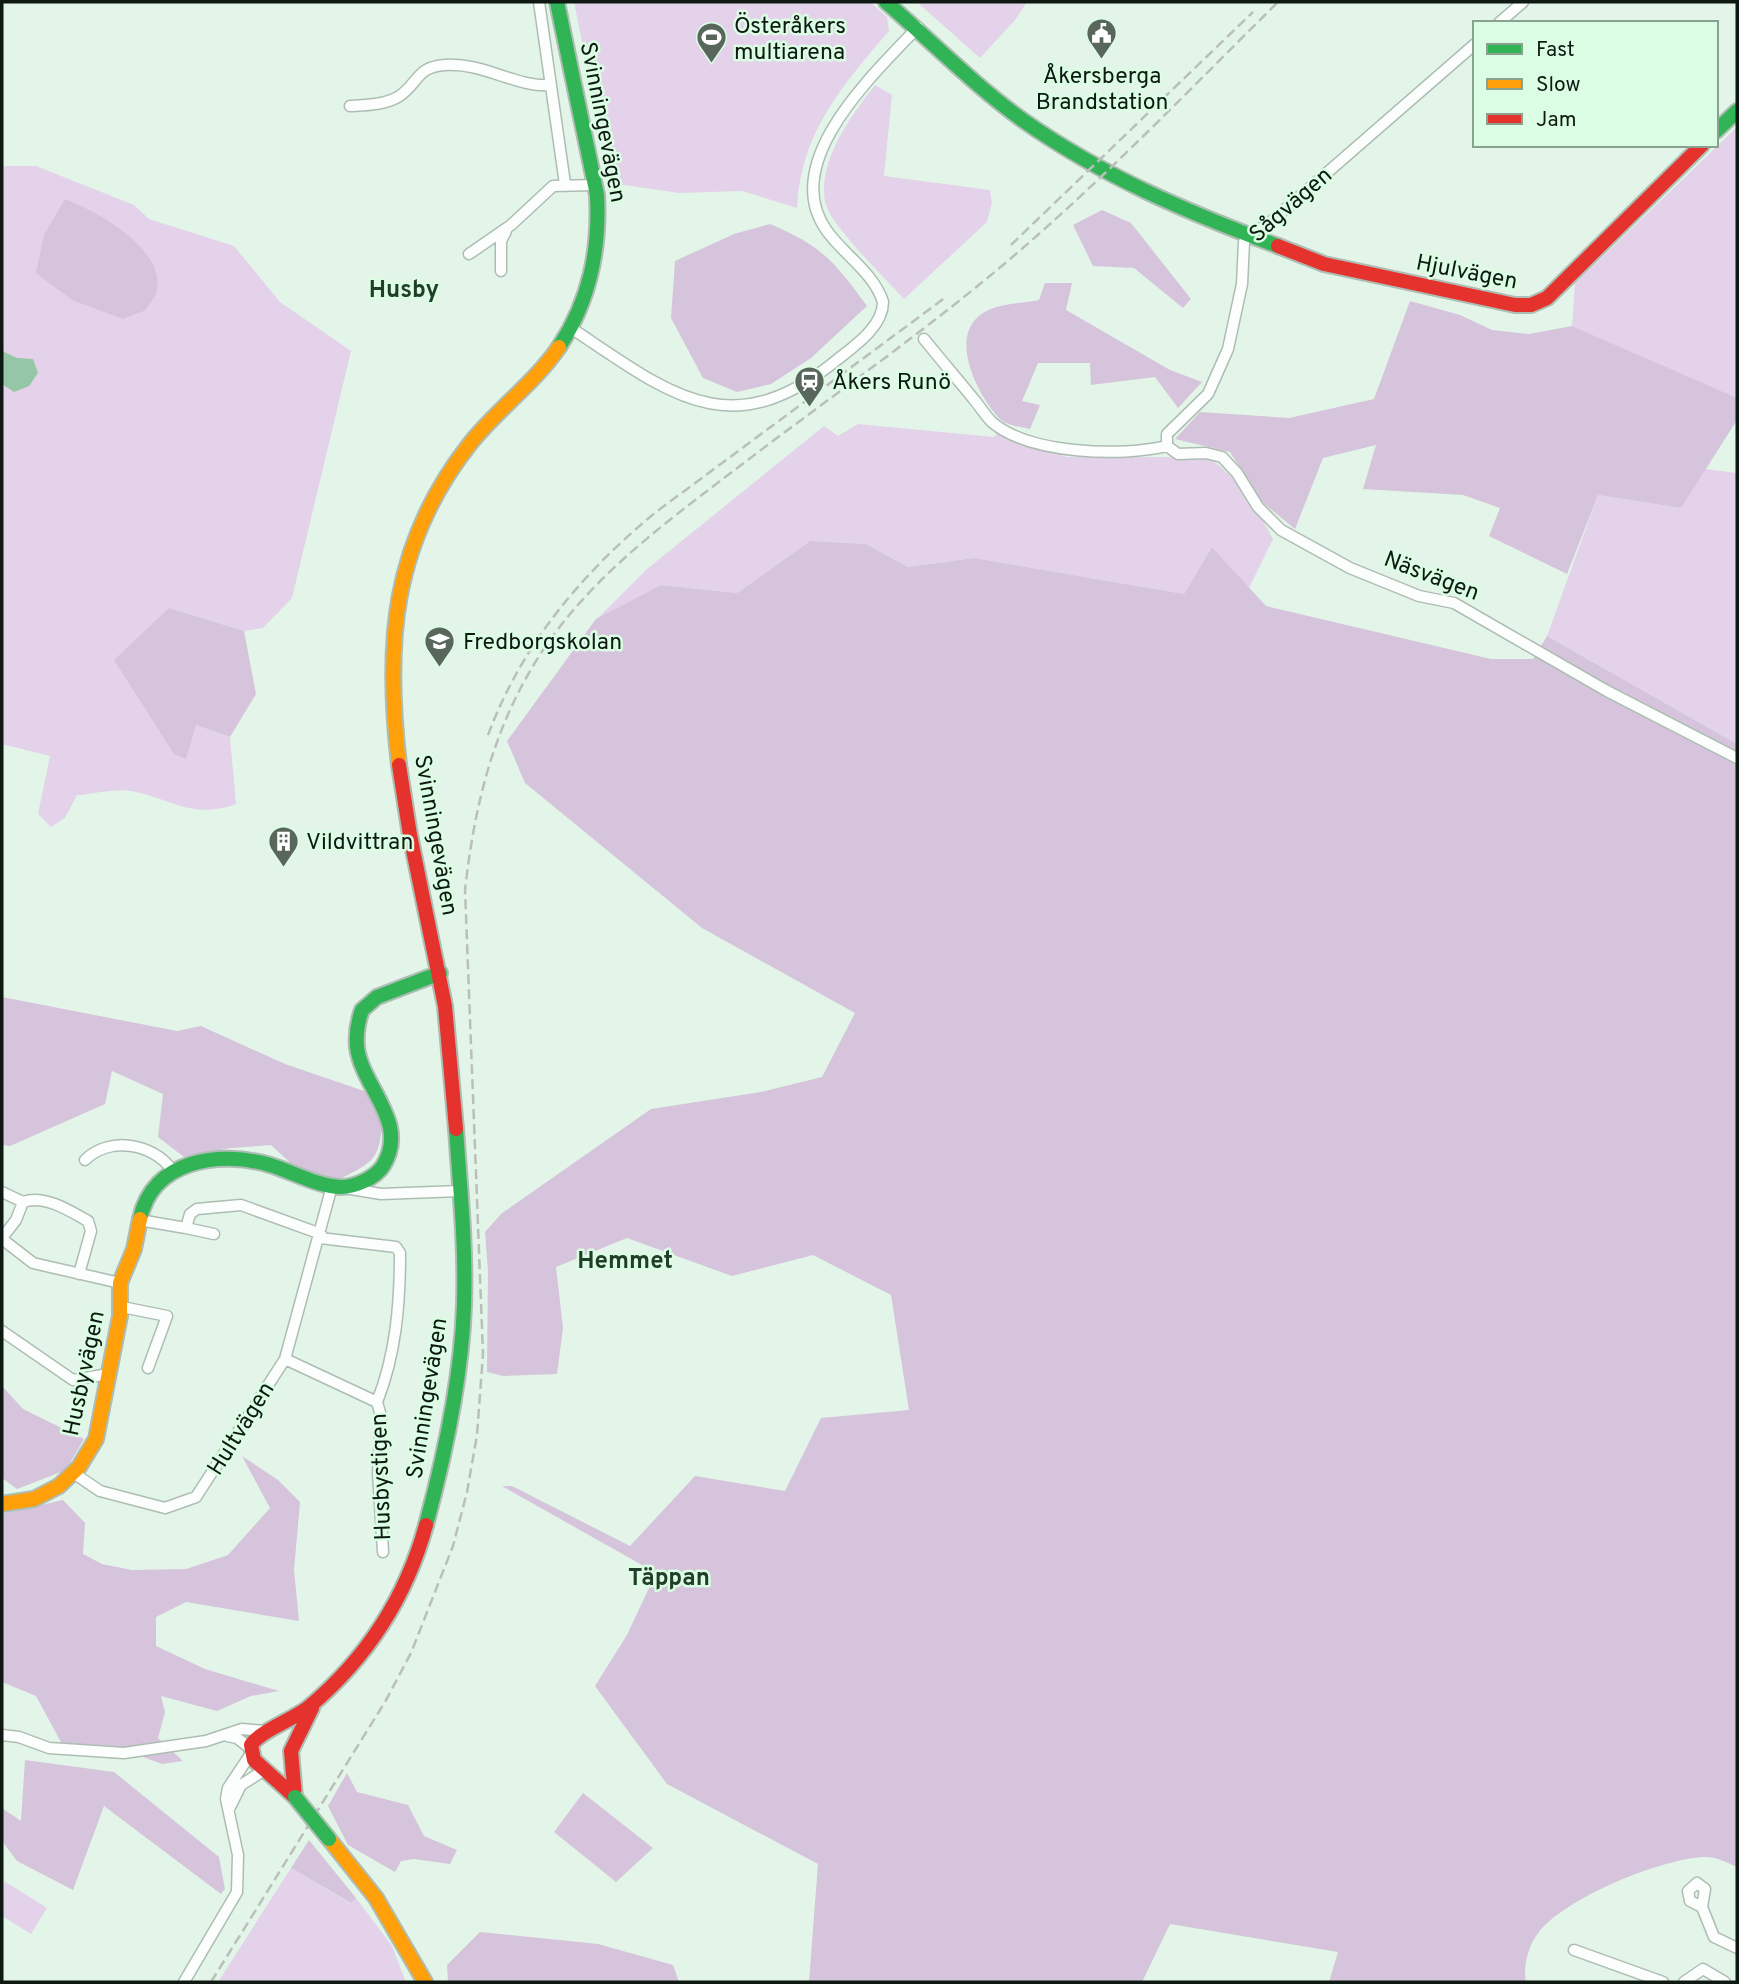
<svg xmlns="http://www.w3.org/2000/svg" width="1739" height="1984" viewBox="0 0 1739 1984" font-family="Overpass,sans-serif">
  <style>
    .green { fill: #e3d2ea }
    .forest { fill: #d5c4db }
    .water { fill: #95c6a5 }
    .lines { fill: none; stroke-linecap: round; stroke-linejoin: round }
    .street-casing { stroke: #aebdb3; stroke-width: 13 }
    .fast-casing { stroke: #aebdb3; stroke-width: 18 }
    .slow-casing { stroke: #aebdb3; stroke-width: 18 }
    .jam-casing { stroke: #aebdb3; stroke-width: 18 }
    .street { stroke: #fbfefc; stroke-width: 10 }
    .fast { stroke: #30b455; stroke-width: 14 }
    .slow { stroke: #ff9f0a; stroke-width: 14 }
    .jam { stroke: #e5322d; stroke-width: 14 }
    .rail { stroke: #babfbc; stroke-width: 2.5; stroke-dasharray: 10 5; stroke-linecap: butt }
    .fast-bridge-casing { stroke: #aebdb3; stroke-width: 18; stroke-linecap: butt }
    .fast-bridge { stroke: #30b455; stroke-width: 14 }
    .labels { text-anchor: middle; stroke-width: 5; stroke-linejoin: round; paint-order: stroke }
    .poi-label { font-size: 23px; fill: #0d1911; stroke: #dbfde4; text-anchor: start }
    .street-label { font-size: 23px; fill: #0d1911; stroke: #dbfde4 }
    .neighbourhood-label { font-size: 24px; font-weight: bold; fill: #213e2b; stroke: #dbfde4 }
  </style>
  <rect width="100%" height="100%" fill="#e3f5e8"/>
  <path class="green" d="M574 2H870L887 17 889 31C842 86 801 132 797 208L742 191 679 193 610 183Z
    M917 2H1027L1015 20 980 58Z
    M875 85 892 95 884 176 990 190 992 203 987 222 904 299C886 279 830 225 825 202 818 160 851 116 875 85Z
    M1737 127V399L1572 326 1575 283Z
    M2 166H36L134 205 149 219 234 246 280 302 351 351 292 598 263 628 244 631 169 608 196 725 230 737 236 804C192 820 173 799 131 791 115 788 94 794 77 795L65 818 51 827 38 814 50 756 2 744Z
    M858 424 994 437 999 432 1067 457H1207C1237 476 1256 507 1273 539L1249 588 1212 547 1184 594 974 558 908 567 866 544 810 541 737 593 661 585 597 619 647 569 824 426 838 436Z
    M1705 469 1737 473V744L1547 636 1598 495 1681 508Z
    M291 1868 350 1903 356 1898 392 1946 406 1982H218Z
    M4 1881 47 1908 31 1934 2 1916Z"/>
  <path class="forest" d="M65 199C96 211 165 248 157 290 156 296 149 304 146 310L123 319 72 300 36 273 44 235Z
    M1102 210 1131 223 1191 299 1183 308 1134 268 1093 266 1073 225Z
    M770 224C822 246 834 261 867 306L811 358 771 384 737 392 703 378 671 318 675 261 734 234Z
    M1045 283H1072L1066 310 1170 370 1202 382 1178 408 1155 377 1091 385 1090 363H1038L1022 401 1040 405 1030 429C1021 427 1006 425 1000 419 976 394 943 328 991 309 1005 303 1024 303 1039 300Z
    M1410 301 1460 315 1492 330 1529 334 1572 326 1737 398V420L1681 508 1598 495 1567 574 1489 536 1500 508 1463 495 1363 489 1376 445 1323 458 1295 529 1262 502 1230 452 1175 439 1200 412 1289 418 1374 399Z
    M810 541 866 544 908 567 974 558 1184 594 1212 547 1266 606 1491 659H1533L1547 636 1737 744V1867C1728 1863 1716 1857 1707 1857 1664 1857 1565 1898 1539 1932 1528 1945 1523 1967 1526 1982H1329L1338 1952 1170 1924 1142 1982H809L818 1864 667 1784 595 1686 627 1635 656 1573 502 1486H512L630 1546 695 1476 785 1491 821 1418 909 1410 891 1295 813 1255 732 1276 627 1238 556 1267 563 1328 557 1374 503 1376 487 1372 488 1271 485 1232 501 1214 651 1109 761 1092 822 1077 855 1013 702 928 525 783 507 741 596 619 661 585 737 593Z
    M169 608 244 631 256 694 230 737 196 725 186 759 174 754 114 660Z
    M2 997 177 1031 201 1026 285 1064 367 1092 383 1115C379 1159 378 1160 338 1180L295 1167 271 1145 231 1148 184 1157 158 1137 163 1094 112 1071 105 1104 10 1146 2 1145Z
    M2 1386 23 1409 84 1439 66 1470 17 1489 2 1478Z
    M242 1456 278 1480 300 1502 294 1570 299 1621 186 1602 156 1617V1646L205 1669 279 1691 251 1696 217 1711 161 1696 165 1712 158 1738 183 1761 162 1764 113 1746 62 1744 36 1696 2 1682V1514L63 1500 85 1523 83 1554 102 1564 132 1570 186 1569 228 1555 270 1508Z
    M25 1760 114 1772 219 1857 225 1889 221 1894 104 1806 73 1890 17 1861 2 1841V1808L21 1821Z
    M347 1773 357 1792 408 1805 424 1836 457 1850 450 1864 414 1859 401 1861 395 1872 348 1845 328 1806Z
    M583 1793 653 1848 616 1882 554 1832Z
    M309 1840 356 1898 351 1903 291 1868Z
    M480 1932 598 1944 673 1965 679 1982H448L447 1965Z"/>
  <path class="water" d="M2 351 17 358 33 359 38 373 29 386 14 392 2 384Z"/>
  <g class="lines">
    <defs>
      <path id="street" d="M539 2 565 184
        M1499 23 1523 2
        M350 106C367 105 383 105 398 97 419 84 415 67 445 65 483 62 517 88 551 85
        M469 254 511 225 553 186 595 185
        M501 271V241L506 231
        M571 328C669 393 730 448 838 359 856 345 883 326 883 302 874 273 844 255 827 231 777 162 875 73 918 27
        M924 339C941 360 959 381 976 402 981 408 987 418 993 423 1031 454 1121 457 1167 446
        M1167 446 1178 454 1206 453 1222 457 1237 473 1258 507 1281 530 1350 568 1419 596 1454 603 1607 691 1737 758
        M1167 446V434L1208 394 1228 349 1242 284 1244 242 1249 235 1268 224 1475 44
        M85 1160C109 1136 153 1143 172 1170
        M345 1188 381 1194 460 1191
        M2 1192 23 1202
        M139 1220 186 1228 190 1214 197 1209 241 1205 321 1234
        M186 1228 214 1234
        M2 1238 16 1220 23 1202C44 1194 70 1211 88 1221L91 1231 79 1274
        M320 1238 396 1247 400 1253C400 1304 396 1354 377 1402
        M2 1239 33 1263 120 1283
        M122 1307 167 1316 148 1368
        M2 1331 73 1380 109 1374
        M285 1359 377 1402 381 1416 378 1473 383 1552
        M75 1474 100 1491 165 1508 196 1497 285 1359 332 1186
        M2 1735 19 1737 49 1748 124 1753 206 1741 242 1729 265 1731
        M227 1736 237 1738 250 1748
        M229 1809 241 1785 263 1771
        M1702 1907 1690 1901 1688 1891 1697 1883 1705 1889 1702 1907 1714 1937 1737 1948
        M1574 1950 1663 1982
        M184 1982 237 1892 238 1855 226 1799 228 1788 250 1755
        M1684 1982 1703 1969 1725 1982"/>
      <path id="fast" d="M557 2 597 195C600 250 590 300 559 347
        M886 2C931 41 976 87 1024 121 1104 177 1187 212 1278 246
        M1716 131 1737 111
        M140 1219C152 1160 219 1150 270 1165 293 1172 317 1186 341 1187 355 1187 375 1178 383 1166 410 1122 362 1088 357 1047 356 1035 358 1021 362 1010L377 997 440 973
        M426 1525C444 1458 462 1374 464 1305 466 1246 460 1188 456 1129"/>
      <path id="slow" d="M399 765C385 645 391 545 469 445 496 410 534 384 559 347
        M2 1504 34 1499 59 1486 79 1467 96 1439 120 1316V1283L134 1249 140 1219
        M329 1839 376 1898 425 1982"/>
      <path id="jam" d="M1278 246 1324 264 1515 305H1531L1547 298 1702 145
        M399 765 410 835 445 1006 456 1129
        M295 1797 254 1760 251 1745C261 1730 293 1720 309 1707 367 1658 406 1598 426 1525
        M295 1797 291 1751 312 1708"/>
    </defs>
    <use href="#street" class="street-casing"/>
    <use href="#fast" class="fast-casing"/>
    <use href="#slow" class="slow-casing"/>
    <use href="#jam" class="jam-casing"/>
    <use href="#street" class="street"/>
    <use href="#fast" class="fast"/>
    <use href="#slow" class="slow"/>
    <use href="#jam" class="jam"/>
    <path class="rail" d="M1011 245 1253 12
      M488 735C522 644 582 573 656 512L946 297
      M211 1982 385 1702 411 1653 453 1546 467 1492 477 1435 483 1354 465 890C474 810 491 736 533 666 582 584 657 529 732 472 814 409 899 350 980 284 1086 198 1181 98 1278 2"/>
    <defs>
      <path id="fast-bridge" d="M295 1797 329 1839"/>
    </defs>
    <use href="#fast-bridge" class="fast-bridge-casing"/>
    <use href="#fast-bridge" class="fast-bridge"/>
  </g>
  <defs>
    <symbol id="civic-pin" viewBox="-11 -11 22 30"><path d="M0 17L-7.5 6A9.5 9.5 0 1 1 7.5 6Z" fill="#58665c" stroke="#dbfde4"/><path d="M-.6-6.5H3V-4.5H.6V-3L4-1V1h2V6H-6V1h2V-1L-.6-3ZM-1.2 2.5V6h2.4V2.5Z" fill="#fff"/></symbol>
    <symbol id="stadium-pin" viewBox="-11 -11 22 30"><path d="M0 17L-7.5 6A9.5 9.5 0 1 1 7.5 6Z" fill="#58665c" stroke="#dbfde4"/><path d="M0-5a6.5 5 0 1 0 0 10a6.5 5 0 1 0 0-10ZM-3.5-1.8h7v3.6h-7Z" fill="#fff"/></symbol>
    <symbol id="station-pin" viewBox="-11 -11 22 30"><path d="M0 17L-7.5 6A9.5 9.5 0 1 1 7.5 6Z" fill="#58665c" stroke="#dbfde4"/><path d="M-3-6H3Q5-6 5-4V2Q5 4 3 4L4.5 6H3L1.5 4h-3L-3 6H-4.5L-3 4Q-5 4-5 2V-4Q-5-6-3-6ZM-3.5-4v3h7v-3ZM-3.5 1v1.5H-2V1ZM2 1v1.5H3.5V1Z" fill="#fff"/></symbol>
    <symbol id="school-pin" viewBox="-11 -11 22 30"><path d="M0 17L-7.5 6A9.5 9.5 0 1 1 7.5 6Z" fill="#58665c" stroke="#dbfde4"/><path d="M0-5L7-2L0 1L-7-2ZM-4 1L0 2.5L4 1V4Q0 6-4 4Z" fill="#fff"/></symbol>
    <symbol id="building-pin" viewBox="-11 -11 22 30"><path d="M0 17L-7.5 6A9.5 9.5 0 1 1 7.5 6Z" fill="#58665c" stroke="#dbfde4"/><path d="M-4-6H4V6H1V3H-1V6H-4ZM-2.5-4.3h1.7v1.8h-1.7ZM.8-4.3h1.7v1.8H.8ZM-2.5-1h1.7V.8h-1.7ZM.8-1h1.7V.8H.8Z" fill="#fff"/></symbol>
  </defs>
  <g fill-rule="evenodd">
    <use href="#civic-pin" x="1084" y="16" width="35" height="47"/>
    <use href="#stadium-pin" x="694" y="20" width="35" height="47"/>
    <use href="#station-pin" x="792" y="364" width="35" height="47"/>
    <use href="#school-pin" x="422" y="624" width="35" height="47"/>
    <use href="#building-pin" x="266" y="824" width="35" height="47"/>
  </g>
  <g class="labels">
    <g class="poi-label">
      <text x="734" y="33">Österåkers<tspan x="734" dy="26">multiarena</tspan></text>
      <text x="1102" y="83" text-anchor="middle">Åkersberga<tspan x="1102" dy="26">Brandstation</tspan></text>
      <text x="832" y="389">Åkers Runö</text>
      <text x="463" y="649">Fredborgskolan</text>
      <text x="306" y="849">Vildvittran</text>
    </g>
    <g class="street-label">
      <text transform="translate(604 122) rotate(79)" y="8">Svinningevägen</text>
      <text transform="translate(1290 204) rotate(-41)" y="8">Sågvägen</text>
      <text transform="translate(1467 271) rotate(11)" y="8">Hjulvägen</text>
      <text transform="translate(1432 575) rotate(21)" y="8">Näsvägen</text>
      <text transform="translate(437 835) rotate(80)" y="8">Svinningevägen</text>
      <text transform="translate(83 1373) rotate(-78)" y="8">Husbyvägen</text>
      <text transform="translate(426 1398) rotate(-81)" y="8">Svinningevägen</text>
      <text transform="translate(240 1428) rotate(-58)" y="8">Hultvägen</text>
      <text transform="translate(380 1477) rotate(-92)" y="8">Husbystigen</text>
    </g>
    <g class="neighbourhood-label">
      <text x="404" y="297">Husby</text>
      <text x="625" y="1268">Hemmet</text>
      <text x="669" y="1585">Täppan</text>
    </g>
  </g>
  <rect width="1739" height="1984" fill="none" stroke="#0d1911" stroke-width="7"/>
  <rect x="1473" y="21" width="245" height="126" fill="#dbfde4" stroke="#89a290" stroke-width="2"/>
  <rect x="1487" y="44" width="35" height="10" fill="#30b455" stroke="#89a290" stroke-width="2"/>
  <text x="1536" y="56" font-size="21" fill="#0d1911">Fast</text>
  <rect x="1487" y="79" width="35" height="10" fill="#ff9f0a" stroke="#89a290" stroke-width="2"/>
  <text x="1536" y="91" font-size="21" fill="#0d1911">Slow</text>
  <rect x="1487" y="114" width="35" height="10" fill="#e5322d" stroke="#89a290" stroke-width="2"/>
  <text x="1536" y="126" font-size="21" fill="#0d1911">Jam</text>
</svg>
